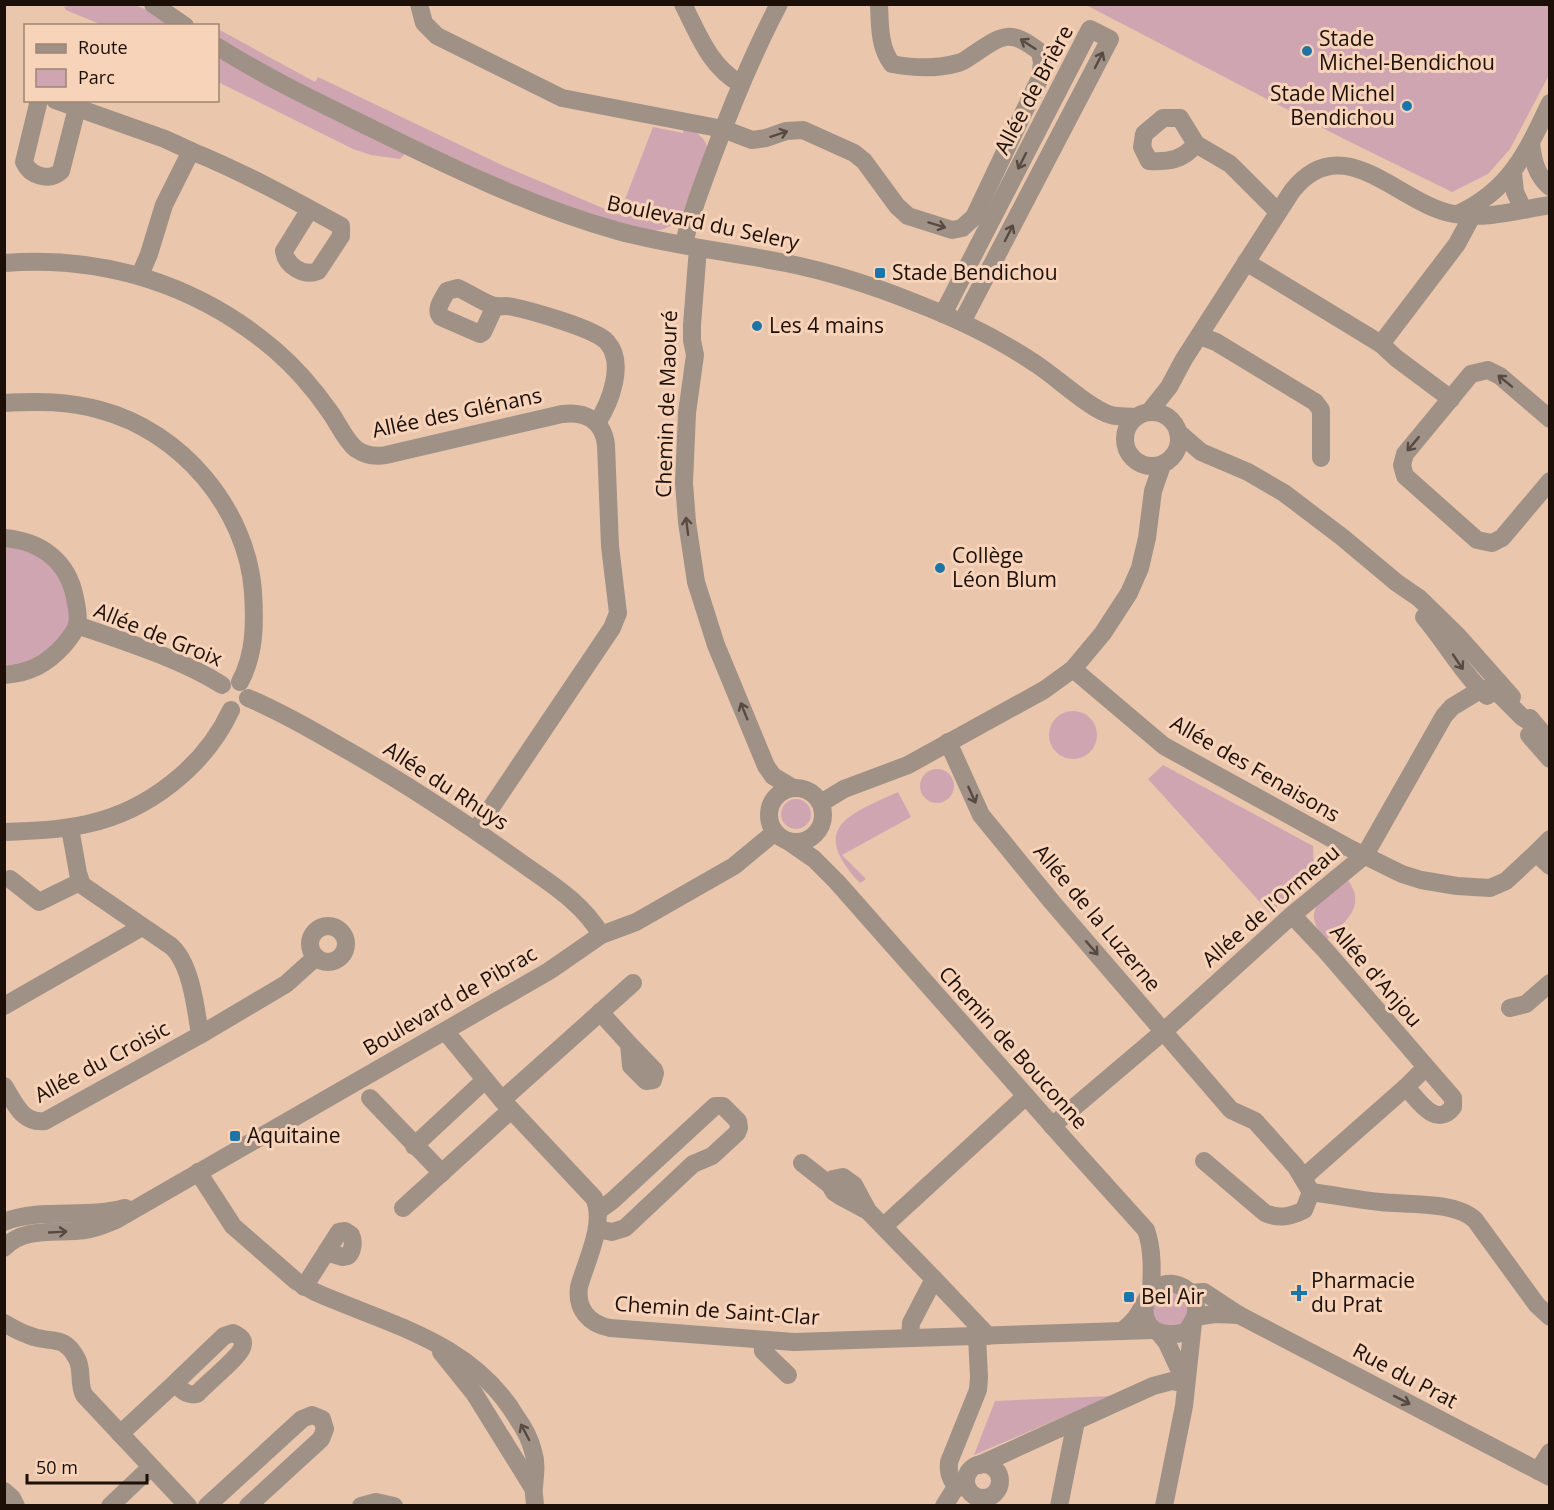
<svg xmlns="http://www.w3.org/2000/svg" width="1554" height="1510" viewBox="0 0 1554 1510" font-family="'Open Sans',sans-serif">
<rect width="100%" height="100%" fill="#eac6ad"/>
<!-- green -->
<g fill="#d0a5b2">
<path d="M 80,4 L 134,5 L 150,11 L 172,25 L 102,25 L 66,10 L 64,7 Z"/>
<path d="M 1086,5 L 1549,5 L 1549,75 L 1510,149 L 1488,174 L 1452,192 L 1342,138 Z"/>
<path d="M 218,29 L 315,82 L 318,77 L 506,167 L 619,215 L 653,127 L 683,133 L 684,127 C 693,130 705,136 707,147 C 708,155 685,211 679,218 C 674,224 667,229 659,230 C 636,232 603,218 580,210 C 522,191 468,165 413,139 C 348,109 284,77 223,41 L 218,38 Z"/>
<path d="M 218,56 L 406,153 L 400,159 L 371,155 L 353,149 L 218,82 Z"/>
<path d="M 4,543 L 44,556 L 67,584 L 72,622 L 43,658 L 5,669 Z"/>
<circle cx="1073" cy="735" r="24"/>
<path d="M 1163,765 L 1313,846 L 1314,872 L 1270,913 L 1148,779 Z"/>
<circle cx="937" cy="786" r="17"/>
<path d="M 898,792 L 911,817 L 842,855 L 866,879 L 860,883 C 809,828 847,815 898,792 Z"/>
<circle cx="796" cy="814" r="15"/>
<path d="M 1347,879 C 1368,906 1345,922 1326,940 C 1299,908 1323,900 1347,879 Z"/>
<path d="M 1176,1290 L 1189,1300 L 1185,1324 L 1162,1328 L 1152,1315 C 1155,1295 1156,1294 1176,1290 Z"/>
<path d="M 1112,1396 L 974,1455 L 995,1401 Z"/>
</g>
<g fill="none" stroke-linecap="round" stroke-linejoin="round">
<!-- minor -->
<g stroke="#a09186" stroke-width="18">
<path d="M 153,4 L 185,26"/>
<path d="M 419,4 L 424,23 L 437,36 L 562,98 L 723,129 L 752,140 L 766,138 L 786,131 L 803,130 L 854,153 L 864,161 L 897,206 L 908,216 L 952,230 L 962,228 L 974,217 L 1040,78 L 1042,63 L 1040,52 C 1011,29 1003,34 974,54 C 969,57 964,62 958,63 C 937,69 913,68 892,64 C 879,47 880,25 879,4"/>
<path d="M 683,4 C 698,34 710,67 741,84"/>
<path d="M 218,47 C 267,78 320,103 373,129 C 452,168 533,207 618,231 C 673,246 731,252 786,263 C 830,272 874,286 916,303 C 958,319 999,339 1036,364 C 1055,376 1091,410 1111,415 C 1118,417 1128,416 1136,417"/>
<path d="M 39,100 L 24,162 C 30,176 50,182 61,171 L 77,108"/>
<path d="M 55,100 L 165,139 L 191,151 L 164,205 L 149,254 L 140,275"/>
<path d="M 1531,143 C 1533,160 1536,175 1550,187"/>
<path d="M 1196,144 C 1183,160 1169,162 1149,161 L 1142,147 L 1144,134 L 1163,118 L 1180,118 L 1196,144 L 1230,164 L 1278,212"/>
<path d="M 191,151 C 243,172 292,199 341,226 L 341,236 L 318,271 C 304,277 286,266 284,251 L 310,209"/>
<path d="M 1513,173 L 1515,192 L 1523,209"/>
<path d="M 1458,214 C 1510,190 1527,152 1550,103"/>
<path d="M 684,244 C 690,215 701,189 711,161 C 731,107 752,55 779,4"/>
<path d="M 698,248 L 692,325 L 692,340 L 695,355 L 687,413 L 684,483 L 687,522 L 696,582 L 716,645 L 766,766 L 773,776 L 793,788"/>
<path d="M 1246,262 L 1381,344 L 1396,358 L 1451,399"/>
<path d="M 4,263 C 104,255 199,285 275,350 C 296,368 314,389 330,412 C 338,423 345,440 356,449 C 366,456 375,457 386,455 L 562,414 C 585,411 603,420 606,445 L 610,546 L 618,613 L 612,628 L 476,830"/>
<path d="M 495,306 L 483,332 L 480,334 L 441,317 C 434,309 443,299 447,291 L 458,288 C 468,292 485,304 495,306 C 501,307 507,305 513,307 C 532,311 596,329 607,342 C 626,363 610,403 597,423"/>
<path d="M 943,314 L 1090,29 L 1110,39 L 962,322"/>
<path d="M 1200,336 L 1216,342 L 1315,402 L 1321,410 L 1321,458"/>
<path d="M 1381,344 L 1457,244 L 1472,216"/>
<path d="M 4,403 C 38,401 68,401 100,410 C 181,431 247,509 253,592 C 255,623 255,654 240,682"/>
<circle cx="1152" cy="439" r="27"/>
<path d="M 1149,412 L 1169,387 L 1184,359 L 1292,191 C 1343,126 1398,204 1454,214 C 1485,220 1519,210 1550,205"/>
<path d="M 1550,419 L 1500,376 L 1488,370 L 1471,374 L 1405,454 L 1402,465 L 1405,476 L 1477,540 L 1492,543 L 1502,538 L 1550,481"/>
<path d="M 1178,432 L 1201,452 L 1248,472 L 1284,493 L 1342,537 L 1397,583 L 1419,598 L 1458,636 L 1512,697"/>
<path d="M 4,538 C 41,541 68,561 75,598 C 77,607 79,617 77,626 C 74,633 69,639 64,645 C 47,664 30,673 4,675"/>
<path d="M 1424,617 C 1446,643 1462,673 1487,696"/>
<path d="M 77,625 C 123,641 181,659 222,685"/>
<path d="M 1073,669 L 1164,746 L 1347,847 L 1402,874 L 1421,880 L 1457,886 L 1490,888 L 1506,881 L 1536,853 L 1550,866"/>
<path d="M 248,698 C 279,711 309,728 338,745 C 399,779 458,818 516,859 C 546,881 582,901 601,935"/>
<path d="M 1530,718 L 1550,742"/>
<path d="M 1529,735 L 1550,759"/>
<path d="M 948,742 L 981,815 L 1052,902 L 1231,1110 L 1255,1121 L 1296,1167 L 1311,1192 L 1304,1210 C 1290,1217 1279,1219 1265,1213 L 1204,1161"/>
<circle cx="796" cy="815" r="27"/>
<path d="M 821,803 L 844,789 L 908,765 L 1044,690 L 1073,669 L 1103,633 L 1129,593 L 1140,568 L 1147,538 L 1153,491 L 1162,465"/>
<path d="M 4,832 C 32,831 60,830 87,824 C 148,811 205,766 231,710"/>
<path d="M 788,841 L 814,859 L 837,882 L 1064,1139 L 1146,1230 C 1153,1249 1152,1272 1151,1292"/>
<path d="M 1536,853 L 1550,839"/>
<path d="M 10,879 L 39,902 L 80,882"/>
<path d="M 1292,915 L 1326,951 L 1453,1098 L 1453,1107 C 1436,1129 1418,1100 1406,1087 L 1425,1068"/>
<circle cx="328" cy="944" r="18"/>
<path d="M 4,1006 L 142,927"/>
<path d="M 1510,1008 L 1526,1004 L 1550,983"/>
<path d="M 600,1012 L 629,1044 L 631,1066 L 646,1081 L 653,1080 L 655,1073 L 654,1070 L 629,1044"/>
<path d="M 445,1031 L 502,1100 L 594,1198 C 606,1224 586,1261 579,1287 C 576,1309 589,1324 610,1328 L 794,1342 L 1153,1330"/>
<path d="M 200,1035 L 286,984 L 316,957"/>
<path d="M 4,1086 C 15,1103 22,1124 45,1121 L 200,1035 C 196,1009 191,963 171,946 L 82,885 L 78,873 L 70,828"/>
<path d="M 370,1098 L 442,1173"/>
<path d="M 502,1100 L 633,983"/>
<path d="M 1052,1126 L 1164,1031 L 1292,915 L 1365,855 L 1444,716 L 1452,707 L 1480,690 L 1486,689 L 1500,695 L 1522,717 L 1536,726"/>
<path d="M 414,1146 L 485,1080"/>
<path d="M 802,1163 L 830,1185"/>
<path d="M 198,1172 L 233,1226 L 296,1281 L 315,1292 C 390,1325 472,1342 517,1418 C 524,1428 530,1439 533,1451 C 537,1463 535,1475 534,1487 C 533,1493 535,1500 535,1506"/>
<path d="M 1304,1177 L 1406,1087"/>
<path d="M 1311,1192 C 1334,1195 1357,1200 1380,1202 C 1407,1205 1455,1201 1475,1220 L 1537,1305 L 1550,1317"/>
<path d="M 403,1208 L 511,1110"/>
<path d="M 868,1211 L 840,1196 L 834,1192 L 830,1185 L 833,1179 L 843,1177 L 854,1185 L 868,1211 L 934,1279"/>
<path d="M 4,1222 C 41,1207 87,1219 125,1208"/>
<path d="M 884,1226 L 1026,1096"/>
<path d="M 597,1229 L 612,1232 L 625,1228 L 693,1164 L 712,1156 L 737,1133 L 739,1128 L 738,1121 L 723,1106 L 715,1106 L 612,1201 L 598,1211"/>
<path d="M 4,1248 C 24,1226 58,1234 85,1230 C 96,1229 106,1224 116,1220 L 549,971 L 601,935 L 636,922 L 734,866 L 775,832"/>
<path d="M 304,1287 L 339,1232 L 345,1231 L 351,1235 C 354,1241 353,1251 348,1256 L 343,1257 L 326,1252"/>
<path d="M 1190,1293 L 1204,1292 L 1239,1315 L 1550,1477"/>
<path d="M 1195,1317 L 1215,1314 L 1239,1315"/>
<path d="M 4,1323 C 14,1329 23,1334 34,1337 C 53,1343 65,1335 77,1359 C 83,1370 78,1383 84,1395 L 188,1506"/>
<path d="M 1123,1330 C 1130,1325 1135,1320 1139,1313 C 1145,1304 1147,1293 1158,1287 C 1174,1277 1198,1291 1196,1311 C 1196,1319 1190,1326 1186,1332 C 1163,1338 1141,1332 1145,1304"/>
<path d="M 1160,1334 L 1167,1343 L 1185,1382"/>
<path d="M 910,1338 L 911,1323 L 934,1279 L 988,1336"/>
<path d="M 762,1340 L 763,1351 L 788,1375"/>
<path d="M 441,1352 L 474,1393 L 533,1488"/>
<path d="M 120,1434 L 175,1383 C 181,1390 187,1396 197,1394 C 205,1385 239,1357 242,1348 C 245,1340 240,1336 233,1333 L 224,1336 L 175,1383"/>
<circle cx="983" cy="1481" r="17"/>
<path d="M 979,1465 L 1153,1386 L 1172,1381 L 1186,1384"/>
<path d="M 1538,1471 L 1550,1452"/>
<path d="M 959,1487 C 950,1482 948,1471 949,1462 L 978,1390 L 979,1377 L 977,1336"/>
<path d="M 4,1491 L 12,1498 L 16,1506"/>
<path d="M 110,1506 L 151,1467"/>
<path d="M 207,1506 L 302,1419 L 312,1415 L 322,1419 L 325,1429 L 321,1439 L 248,1506"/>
<path d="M 361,1506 L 376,1502 L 394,1506"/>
<path d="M 944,1506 L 954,1490 L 966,1484"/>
<path d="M 1059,1506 L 1076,1421"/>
<path d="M 1164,1506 L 1184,1406 L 1193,1323"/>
</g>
</g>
<!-- one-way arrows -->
<defs><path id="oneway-shaft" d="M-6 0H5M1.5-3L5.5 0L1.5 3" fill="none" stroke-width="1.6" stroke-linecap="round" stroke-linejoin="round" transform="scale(1.5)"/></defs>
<g stroke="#574a40">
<use href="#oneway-shaft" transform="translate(1028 44) rotate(-147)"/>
<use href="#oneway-shaft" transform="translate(1099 60) rotate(-63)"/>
<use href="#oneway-shaft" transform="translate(779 134) rotate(-18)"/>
<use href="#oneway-shaft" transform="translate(1022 161) rotate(117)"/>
<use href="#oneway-shaft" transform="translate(937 225) rotate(17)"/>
<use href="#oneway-shaft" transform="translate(1009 233) rotate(-63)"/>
<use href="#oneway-shaft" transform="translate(1505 381) rotate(-141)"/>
<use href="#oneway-shaft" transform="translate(1413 444) rotate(130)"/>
<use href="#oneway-shaft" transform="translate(687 526) rotate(-97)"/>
<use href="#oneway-shaft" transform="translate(1458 662) rotate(56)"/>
<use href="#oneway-shaft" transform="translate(744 711) rotate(-112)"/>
<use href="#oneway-shaft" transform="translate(972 795) rotate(66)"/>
<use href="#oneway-shaft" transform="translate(1092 948) rotate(49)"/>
<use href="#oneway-shaft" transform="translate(58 1232) rotate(-3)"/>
<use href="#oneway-shaft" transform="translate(1402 1400) rotate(27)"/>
<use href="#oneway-shaft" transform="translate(525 1432) rotate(-118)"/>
</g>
<!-- markers -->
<g fill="#1c75a4" stroke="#f7d3b9" stroke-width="2">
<circle cx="1307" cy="51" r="6"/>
<circle cx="1407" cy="106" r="6"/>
<rect x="874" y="267" width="12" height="12" rx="3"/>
<circle cx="757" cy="326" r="6"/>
<circle cx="940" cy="568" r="6"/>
<rect x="229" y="1130" width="12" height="12" rx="3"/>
<path d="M1296 1284h6v6h6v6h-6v6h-6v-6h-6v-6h6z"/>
<rect x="1123" y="1291" width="12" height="12" rx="3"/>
</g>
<g text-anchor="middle" stroke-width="6" stroke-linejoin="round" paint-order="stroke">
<!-- poi labels -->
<g font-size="21" fill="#1b0f07" stroke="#f7d3b9" text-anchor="start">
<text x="1319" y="46">Stade<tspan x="1319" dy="24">Michel-Bendichou</tspan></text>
<text x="1395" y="101" text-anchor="end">Stade Michel<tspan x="1395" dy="24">Bendichou</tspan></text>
<text x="892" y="280">Stade Bendichou</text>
<text x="769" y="333">Les 4 mains</text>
<text x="952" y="563">Collège<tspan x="952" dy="24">Léon Blum</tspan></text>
<text x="247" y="1143">Aquitaine</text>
<text x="1311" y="1288">Pharmacie<tspan x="1311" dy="24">du Prat</tspan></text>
<text x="1141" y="1304">Bel Air</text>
</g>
<!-- street labels -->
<g font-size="21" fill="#1b0f07" stroke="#f7d3b9">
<text transform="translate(1034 90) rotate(-62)" y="7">Allée de Brière</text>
<text transform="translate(703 223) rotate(12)" y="7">Boulevard du Selery</text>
<text transform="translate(667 404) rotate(-88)" y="7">Chemin de Maouré</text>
<text transform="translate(457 413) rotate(-12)" y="7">Allée des Glénans</text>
<text transform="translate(158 635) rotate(22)" y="7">Allée de Groix</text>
<text transform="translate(1255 769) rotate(30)" y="7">Allée des Fenaisons</text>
<text transform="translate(446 786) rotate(33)" y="7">Allée du Rhuys</text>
<text transform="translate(1271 906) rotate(-41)" y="7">Allée de l'Ormeau</text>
<text transform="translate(1097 918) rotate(50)" y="7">Allée de la Luzerne</text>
<text transform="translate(1376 976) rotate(49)" y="7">Allée d'Anjou</text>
<text transform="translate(450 1001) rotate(-30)" y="7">Boulevard de Pibrac</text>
<text transform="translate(1013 1048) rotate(48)" y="7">Chemin de Bouconne</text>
<text transform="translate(102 1062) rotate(-28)" y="7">Allée du Croisic</text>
<text transform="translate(717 1311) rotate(4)" y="7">Chemin de Saint-Clar</text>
<text transform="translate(1405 1376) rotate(28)" y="7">Rue du Prat</text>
</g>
</g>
<!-- border -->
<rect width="1554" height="1510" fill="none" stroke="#1b0f07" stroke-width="12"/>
<!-- legend -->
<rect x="24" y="24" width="195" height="78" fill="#f7d3b9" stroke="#9f8572" stroke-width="1.5"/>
<rect x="36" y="44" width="30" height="9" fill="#a09186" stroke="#9f8572" stroke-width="1.5"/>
<text x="78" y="54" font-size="18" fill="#1b0f07">Route</text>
<rect x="36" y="69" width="30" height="18" fill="#d0a5b2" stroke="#9f8572" stroke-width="1.5"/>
<text x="78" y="84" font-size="18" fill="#1b0f07">Parc</text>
<!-- scale -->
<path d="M27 1474v9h120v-9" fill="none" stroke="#1b0f07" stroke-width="3"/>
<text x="36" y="1474" font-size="18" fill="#1b0f07" stroke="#f7d3b9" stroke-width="4.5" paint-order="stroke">50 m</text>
</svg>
